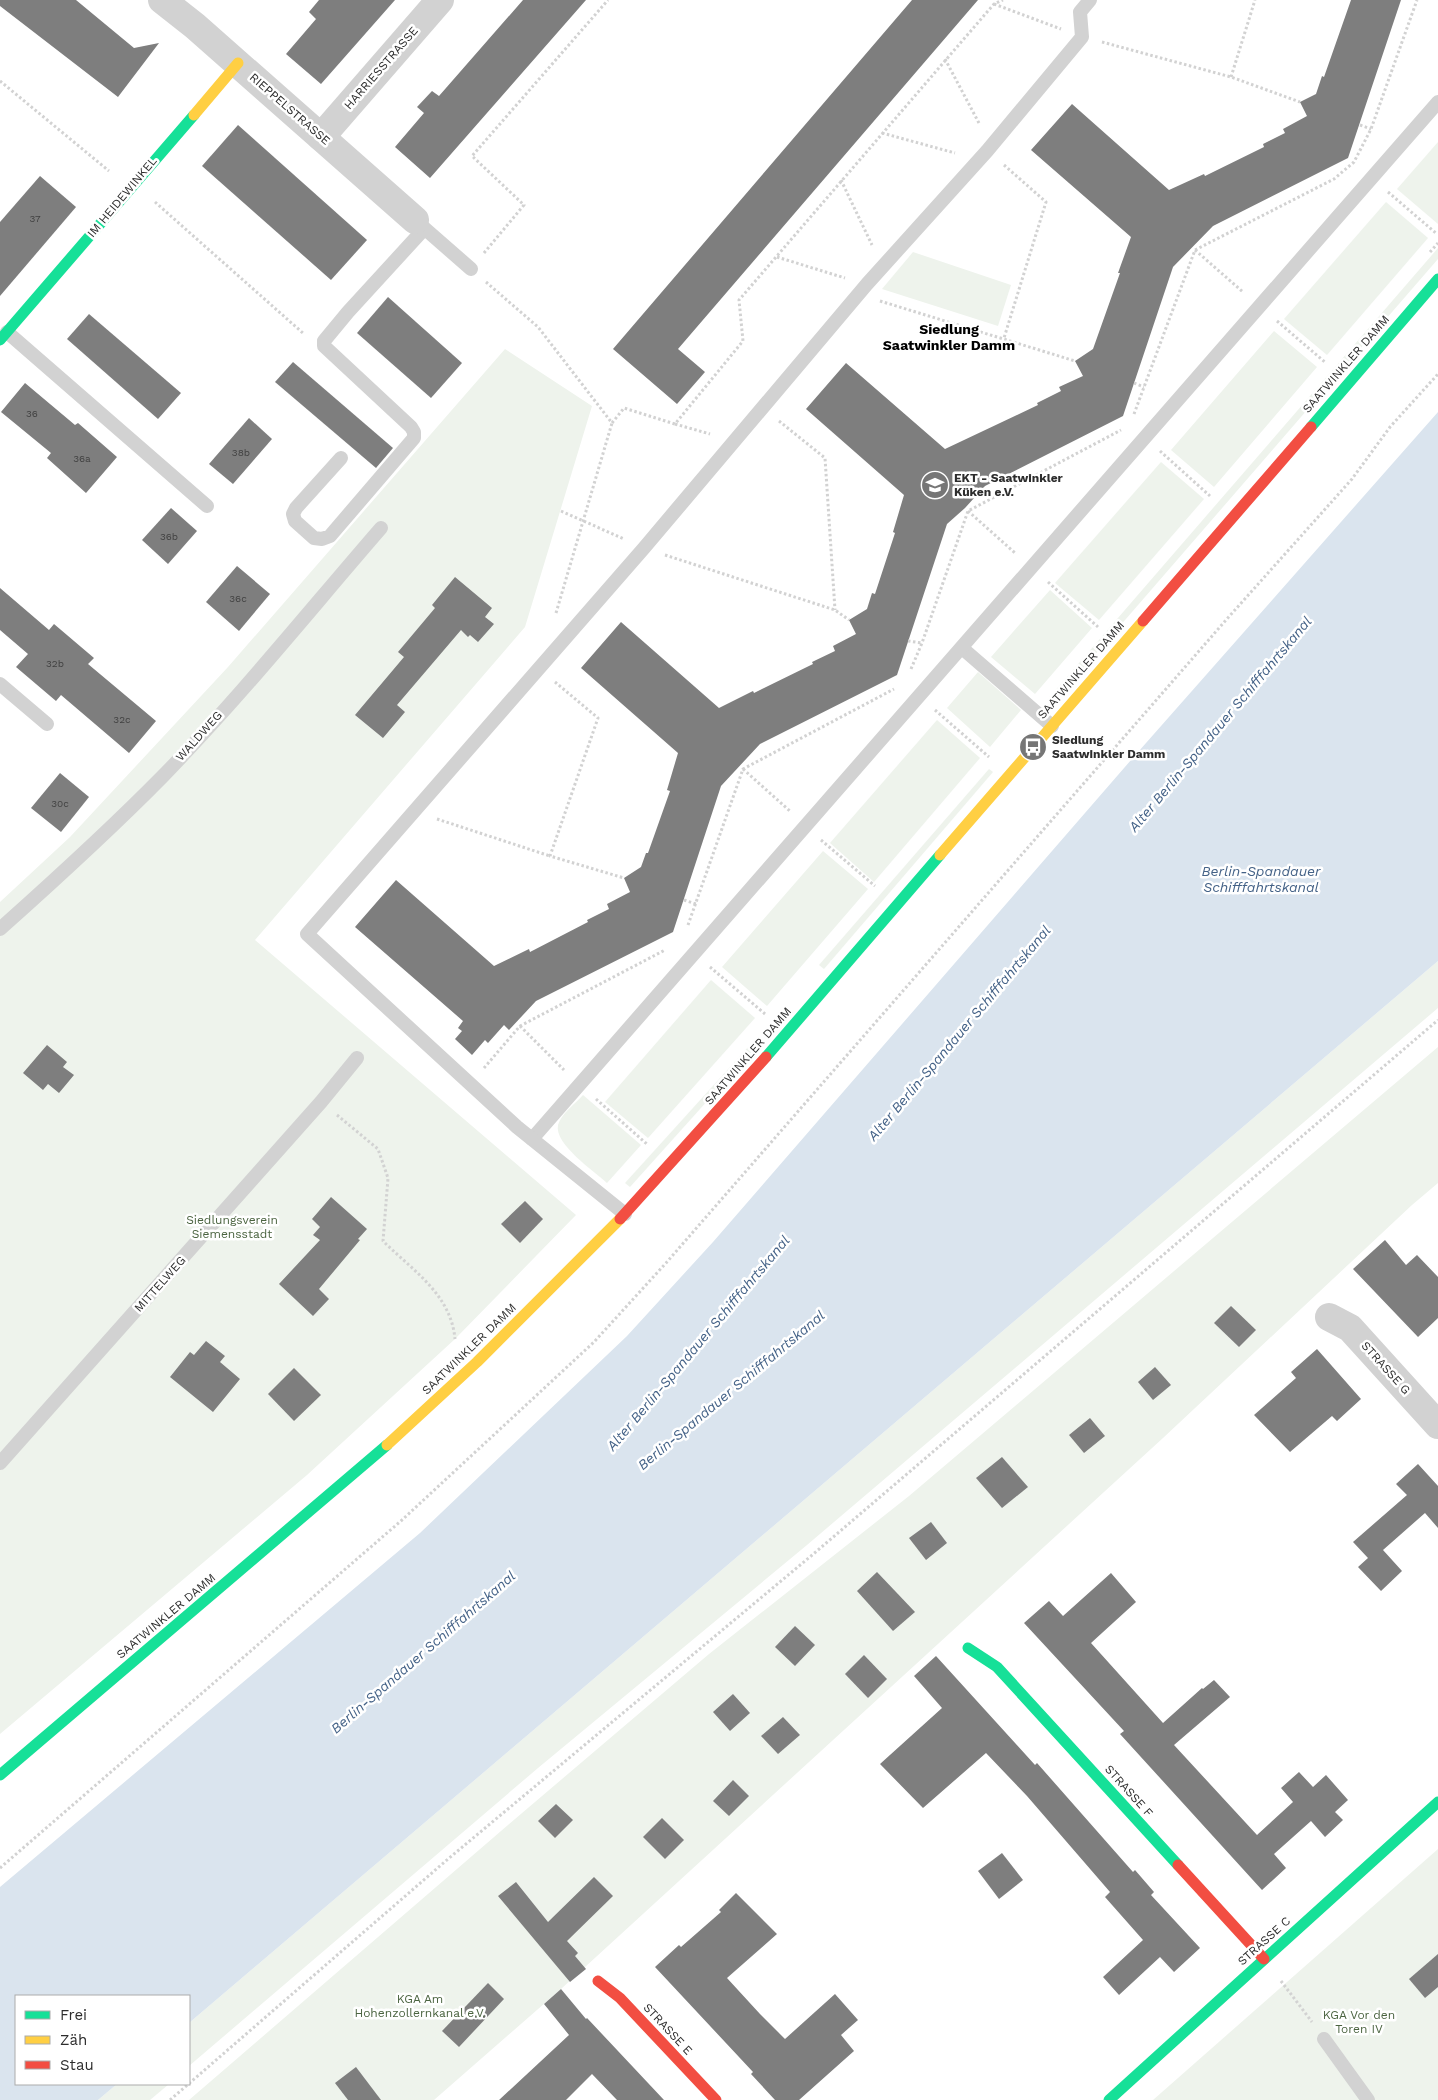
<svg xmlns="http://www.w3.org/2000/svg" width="1438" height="2100" viewBox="0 0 1438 2100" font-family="'Work Sans',sans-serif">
<rect width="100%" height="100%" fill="#fff"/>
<!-- green -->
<g fill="#eef3ec">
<path d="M 1438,142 L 1438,224 L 1397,189 Z"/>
<path d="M 1386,202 L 1428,238 L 1327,355 L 1284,319 Z"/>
<path d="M 1438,248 L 1438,259 L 1054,702 L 1047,700 Z"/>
<path d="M 913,252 L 1011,285 L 998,326 L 882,289 Z"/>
<path d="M 1274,331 L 1317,367 L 1214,487 L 1171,450 Z"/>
<path d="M 505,349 L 592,406 L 525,627 L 255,940 L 576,1215 L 455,1339 L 307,1475 L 0,1734 L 0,902 L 70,837 L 228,667 Z"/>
<path d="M 1161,462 L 1204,499 L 1099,620 L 1055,583 Z"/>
<path d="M 1050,590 L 1092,628 L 1035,694 L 991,657 Z"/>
<path d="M 978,672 L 1021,710 L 990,747 L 947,708 Z"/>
<path d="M 937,720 L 980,758 L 874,882 L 830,843 Z"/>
<path d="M 989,769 L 993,772 L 824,969 L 819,965 Z"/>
<path d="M 823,851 L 868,889 L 767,1006 L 722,967 Z"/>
<path d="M 1438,961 L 1438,1008 L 807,1545 L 538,1768 L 189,2066 L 189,2023 Z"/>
<path d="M 711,980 L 755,1018 L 648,1138 L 605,1102 Z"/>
<path d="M 750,1045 L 753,1050 L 630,1187 L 625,1183 Z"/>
<path d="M 1438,1047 L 1438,1183 L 1412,1205 L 1163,1438 L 561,1989 L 434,2100 L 189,2100 L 515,1819 L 709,1654 L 909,1496 Z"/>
<path d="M 583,1095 L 641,1145 L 607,1183 C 594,1171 554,1144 558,1125 C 561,1114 575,1104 583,1095 Z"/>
<path d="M 1438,1849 L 1438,2100 L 1153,2100 Z"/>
<path d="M 117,2084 L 169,2084 L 150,2100 L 98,2100 Z"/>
</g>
<!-- water -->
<path fill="#dae4ee" d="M 1438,412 L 1438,961 L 189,2023 L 189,1996 L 16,1996 L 16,2084 L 117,2084 L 98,2100 L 0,2100 L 0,1887 L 420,1533 L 627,1336 L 713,1242 L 1131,760 Z"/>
<!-- building -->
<g fill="#7e7e7e">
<path d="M 0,0 L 76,0 L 134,48 L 159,43 L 118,97 L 0,6 Z"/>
<path d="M 319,0 L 395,0 L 321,84 L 286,54 L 316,19 L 309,12 Z"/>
<path d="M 523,0 L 586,0 L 430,178 L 395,147 L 424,113 L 417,107 L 432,91 L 439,96 Z"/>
<path d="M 912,0 L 978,0 L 678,349 L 705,372 L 677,404 L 613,349 Z"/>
<path d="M 1351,0 L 1401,0 L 1348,158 L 1213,226 L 1173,267 L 1123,416 L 985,486 L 965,508 L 947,524 L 897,675 L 760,744 L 721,786 L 673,932 L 536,1001 L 509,1030 L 504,1025 L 488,1043 L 485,1040 L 472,1055 L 455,1039 L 462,1031 L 458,1028 L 463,1021 L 355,927 L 396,880 L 494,966 L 529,949 L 530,952 L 588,922 L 587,920 L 609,909 L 607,904 L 630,892 L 624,878 L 641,867 L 646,853 L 648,853 L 670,791 L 667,790 L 678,753 L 581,668 L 621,622 L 719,708 L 753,691 L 754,693 L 813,664 L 812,662 L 835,651 L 833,646 L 856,634 L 849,620 L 867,609 L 872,593 L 875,594 L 895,533 L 893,532 L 904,495 L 806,409 L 846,363 L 945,449 L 1038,405 L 1037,403 L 1061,391 L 1059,387 L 1083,376 L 1075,361 L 1093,349 L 1120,273 L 1118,273 L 1131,237 L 1031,150 L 1072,104 L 1169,190 L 1204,174 L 1205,176 L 1264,147 L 1263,144 L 1285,133 L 1283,129 L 1307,116 L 1300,102 L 1316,94 L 1322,76 L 1324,77 Z"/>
<path d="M 238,125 L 367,240 L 331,280 L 202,166 Z"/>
<path d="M 40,176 L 76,207 L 0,296 L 0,222 Z"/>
<path d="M 388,297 L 462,363 L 431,398 L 357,333 Z"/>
<path d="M 89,314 L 181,393 L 158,419 L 67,339 Z"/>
<path d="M 293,362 L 393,448 L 376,468 L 275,382 Z"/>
<path d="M 25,383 L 75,425 L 78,423 L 117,457 L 86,493 L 47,458 L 51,453 L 1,412 Z"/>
<path d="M 249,418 L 272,439 L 233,484 L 209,464 Z"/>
<path d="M 171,508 L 197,531 L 168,564 L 142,540 Z"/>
<path d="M 237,566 L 270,594 L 239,631 L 206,602 Z"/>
<path d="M 455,577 L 492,608 L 485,617 L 494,624 L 478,642 L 470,635 L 468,637 L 461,630 L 397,705 L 405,712 L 383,738 L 355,715 L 404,657 L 398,652 L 435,608 L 432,605 Z"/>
<path d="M 0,588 L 49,630 L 54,624 L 94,658 L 88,664 L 156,721 L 129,753 L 61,695 L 56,701 L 16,667 L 28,654 L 0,630 Z"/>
<path d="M 60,773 L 89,797 L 61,832 L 31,808 Z"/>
<path d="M 47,1045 L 67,1062 L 63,1067 L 74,1075 L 59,1093 L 48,1084 L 43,1090 L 23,1073 Z"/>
<path d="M 331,1197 L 367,1229 L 358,1239 L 360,1240 L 319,1289 L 329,1299 L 313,1316 L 279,1284 L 320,1240 L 313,1235 L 320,1227 L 312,1219 Z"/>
<path d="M 525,1201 L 543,1219 L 520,1243 L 501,1224 Z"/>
<path d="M 1385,1240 L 1406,1265 L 1417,1255 L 1438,1277 L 1438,1318 L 1418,1337 L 1353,1269 Z"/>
<path d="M 1231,1306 L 1256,1330 L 1239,1347 L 1214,1323 Z"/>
<path d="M 206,1341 L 225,1356 L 220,1362 L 240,1379 L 213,1412 L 170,1377 L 190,1352 L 194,1355 Z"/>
<path d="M 1317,1349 L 1361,1399 L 1337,1421 L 1332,1416 L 1290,1452 L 1254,1415 L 1296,1378 L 1291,1372 Z"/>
<path d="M 1155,1367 L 1171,1385 L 1153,1400 L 1138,1382 Z"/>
<path d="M 294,1368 L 321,1395 L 294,1421 L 268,1394 Z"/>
<path d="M 1090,1418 L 1105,1436 L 1084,1453 L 1069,1435 Z"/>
<path d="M 1002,1457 L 1028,1487 L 1002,1508 L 976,1478 Z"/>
<path d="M 1418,1464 L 1438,1486 L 1438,1528 L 1425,1513 L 1383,1550 L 1402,1571 L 1381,1591 L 1358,1567 L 1368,1558 L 1353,1542 L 1407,1495 L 1396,1484 Z"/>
<path d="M 931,1522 L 947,1543 L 926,1560 L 909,1538 Z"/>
<path d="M 877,1572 L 915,1612 L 893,1631 L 857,1591 Z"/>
<path d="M 1111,1573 L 1136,1602 L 1091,1643 L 1163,1723 L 1202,1688 L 1203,1689 L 1214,1680 L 1230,1697 L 1174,1745 L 1257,1835 L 1293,1802 L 1281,1788 L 1299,1772 L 1313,1787 L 1326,1775 L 1348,1800 L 1335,1812 L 1343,1820 L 1325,1837 L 1311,1821 L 1274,1854 L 1286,1868 L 1262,1890 L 1120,1734 L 1124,1731 L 1024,1623 L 1049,1601 L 1063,1616 Z"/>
<path d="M 795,1626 L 815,1645 L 795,1666 L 775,1647 Z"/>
<path d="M 864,1655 L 887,1679 L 868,1698 L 845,1674 Z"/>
<path d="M 936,1656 L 1035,1765 L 1037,1763 L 1133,1872 L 1135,1870 L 1154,1892 L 1151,1895 L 1200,1948 L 1174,1972 L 1160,1957 L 1119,1995 L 1103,1977 L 1143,1940 L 1105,1897 L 1110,1892 L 1027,1796 L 986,1753 L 923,1808 L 880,1764 L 942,1708 L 914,1676 Z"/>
<path d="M 733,1694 L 750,1713 L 730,1731 L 713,1712 Z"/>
<path d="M 783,1717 L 800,1735 L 778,1754 L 761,1736 Z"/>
<path d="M 733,1780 L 749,1796 L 729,1816 L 713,1801 Z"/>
<path d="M 556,1804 L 573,1820 L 555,1838 L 538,1821 Z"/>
<path d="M 662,1818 L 684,1840 L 665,1859 L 643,1837 Z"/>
<path d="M 1002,1853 L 1023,1880 L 999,1899 L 978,1871 Z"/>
<path d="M 594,1877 L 613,1896 L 567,1941 L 578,1953 L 575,1956 L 586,1969 L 570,1982 L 498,1896 L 516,1882 L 548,1922 Z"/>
<path d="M 736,1893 L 777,1934 L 727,1978 L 760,2014 L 785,2039 L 835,1994 L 858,2020 L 841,2035 L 854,2051 L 799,2100 L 775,2100 L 751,2074 L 753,2072 L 655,1967 L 679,1945 L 681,1947 L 721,1912 L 719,1910 Z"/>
<path d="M 1438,1954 L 1438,1987 L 1425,1998 L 1409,1979 Z"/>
<path d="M 488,1983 L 504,1999 L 459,2047 L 442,2031 Z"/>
<path d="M 561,1989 L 586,2019 L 587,2018 L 664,2100 L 617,2100 L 592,2074 L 566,2100 L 499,2100 L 569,2035 L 544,2004 Z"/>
<path d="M 356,2067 L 381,2100 L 348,2100 L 335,2083 Z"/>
</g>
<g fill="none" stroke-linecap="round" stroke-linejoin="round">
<!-- path -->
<g stroke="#d2d2d2" stroke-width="3" stroke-dasharray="2.5 2.5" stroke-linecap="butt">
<path d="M 994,4 L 1061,29"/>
<path d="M 1102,42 L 1231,77 L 1300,102"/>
<path d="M 945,59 L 980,125"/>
<path d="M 1231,77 L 1255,0"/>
<path d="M 0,81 L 109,171"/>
<path d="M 1360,125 L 1371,129"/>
<path d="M 882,133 L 955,153"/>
<path d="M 1004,165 L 1046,202 L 1004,338"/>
<path d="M 841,180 L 872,245"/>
<path d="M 1388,192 L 1437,234"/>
<path d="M 155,202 L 304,334"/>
<path d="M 1195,250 L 1243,292"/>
<path d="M 1430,252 L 1438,243"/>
<path d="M 484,253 L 524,205 L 472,156 L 608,0"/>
<path d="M 777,257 L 845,278"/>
<path d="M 486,282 L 538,327 L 612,423 L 624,408 L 675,424 L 743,341 L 739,300 L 994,4 L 1003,0"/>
<path d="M 880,301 L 1075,361"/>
<path d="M 1277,321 L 1326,363"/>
<path d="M 1134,383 L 1144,387"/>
<path d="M 1134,414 L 1195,250 L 1334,179 L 1354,162 L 1371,129 L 1417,0"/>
<path d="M 779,421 L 825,458 L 835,610"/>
<path d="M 675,424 L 710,434"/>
<path d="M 1160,451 L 1210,496"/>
<path d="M 561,511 L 624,539"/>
<path d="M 968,511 L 1015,553"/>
<path d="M 665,555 L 835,610 L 849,620"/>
<path d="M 1048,582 L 1098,627"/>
<path d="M 556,613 L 612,423"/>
<path d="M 908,641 L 922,643"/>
<path d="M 911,669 L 922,643 L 968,511 L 1121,430"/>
<path d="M 555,682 L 598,718 L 550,856 L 624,878"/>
<path d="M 935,710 L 989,757"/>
<path d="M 743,769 L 791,812"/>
<path d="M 437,819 L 550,856"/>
<path d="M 821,840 L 875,886"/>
<path d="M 684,900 L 696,904"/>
<path d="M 688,925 L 743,769 L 894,689"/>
<path d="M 710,967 L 765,1014"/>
<path d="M 520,1026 L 564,1070"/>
<path d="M 484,1068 L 520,1026 L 665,950"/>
<path d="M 596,1099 L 648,1145"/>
<path d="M 337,1115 L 378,1149 L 388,1178 L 383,1241 C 412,1270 451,1294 455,1339"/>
<path d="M 0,1868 L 402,1520 L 594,1342 L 666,1263 L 1226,620 L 1352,479 L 1390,427 L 1438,374"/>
<path d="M 1281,1981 L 1312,2022"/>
<path d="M 170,2100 L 448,1859 L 811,1556 L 1438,1020"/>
</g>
<!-- lane -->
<g stroke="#d2d2d2" stroke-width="14">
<path d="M 423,227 L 471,269"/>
<path d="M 7,332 L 207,506"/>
<path d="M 341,458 L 296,508 L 293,514 L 295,521 L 314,538 L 322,539 L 330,536 L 414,438 L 414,432 L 411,427 L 324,346 L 324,341 L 348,312 L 424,229"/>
<path d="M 962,648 L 1052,726"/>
<path d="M 0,684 L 47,724"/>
<path d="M 0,929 C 56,879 111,829 163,776 C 240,697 309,611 381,528"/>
<path d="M 532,1139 L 1438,102"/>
<path d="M 625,1214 L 517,1127 L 307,934 L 644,548 L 867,284 L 987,151 L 1082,37 L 1080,12 L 1090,0"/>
<path d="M 0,1463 L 321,1102 L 357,1058"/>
<path d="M 1324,2039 L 1368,2100"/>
</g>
<!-- street -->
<g stroke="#d2d2d2" stroke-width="28">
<path d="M 162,0 L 195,26 L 415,220"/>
<path d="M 321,137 L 440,0"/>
<path d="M 1329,1317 L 1350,1328 L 1438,1425"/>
</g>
<!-- fast -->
<g stroke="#16e098" stroke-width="11">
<path d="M 0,340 L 194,115"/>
<path d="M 1311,427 L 1438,279"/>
<path d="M 766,1057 L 940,855"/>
<path d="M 968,1648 L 997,1667 L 1178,1865"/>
<path d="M 0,1775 L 387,1445"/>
<path d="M 1109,2100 L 1438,1802"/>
</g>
<!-- slow -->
<g stroke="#ffcf43" stroke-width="11">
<path d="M 194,115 L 238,63"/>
<path d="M 940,855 L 1143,621"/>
<path d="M 387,1445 L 477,1362 L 620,1219"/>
</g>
<!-- jam -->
<g stroke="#f24e42" stroke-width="11">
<path d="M 1143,621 L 1311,427"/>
<path d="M 620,1219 L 766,1057"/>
<path d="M 1178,1865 L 1264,1959"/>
<path d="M 598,1981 L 620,1998 L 716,2100"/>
</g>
</g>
<!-- icons -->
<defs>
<g id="school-disc" transform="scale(1.4375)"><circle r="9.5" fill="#767676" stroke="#fff"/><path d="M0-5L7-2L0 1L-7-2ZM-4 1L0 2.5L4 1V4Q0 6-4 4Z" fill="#fff"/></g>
<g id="bus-disc" transform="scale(1.4375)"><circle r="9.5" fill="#767676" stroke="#fff"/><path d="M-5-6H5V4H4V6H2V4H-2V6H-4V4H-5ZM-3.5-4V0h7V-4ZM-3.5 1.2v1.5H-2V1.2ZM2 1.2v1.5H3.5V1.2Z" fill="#fff"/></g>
</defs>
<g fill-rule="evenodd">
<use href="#school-disc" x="935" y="485"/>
<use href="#bus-disc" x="1033" y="747"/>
</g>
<g text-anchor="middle" stroke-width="5" stroke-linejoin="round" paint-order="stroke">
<!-- number labels -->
<g font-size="10" fill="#414141">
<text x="35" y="222">37</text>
<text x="32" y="417">36</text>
<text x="241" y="456">38b</text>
<text x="82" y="462">36a</text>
<text x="169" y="540">36b</text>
<text x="238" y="602">36c</text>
<text x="55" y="667">32b</text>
<text x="122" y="723">32c</text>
<text x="60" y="807">30c</text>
</g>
<!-- street labels -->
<g font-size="12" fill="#2d2d2d" stroke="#fff">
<text transform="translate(381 68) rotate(-49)" y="4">HARRIESSTRASSE</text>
<text transform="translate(290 109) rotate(41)" y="4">RIEPPELSTRASSE</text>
<text transform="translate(122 197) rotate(-50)" y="4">IM HEIDEWINKEL</text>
<text transform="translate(1346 364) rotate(-49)" y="4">SAATWINKLER DAMM</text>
<text transform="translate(1081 670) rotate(-49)" y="4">SAATWINKLER DAMM</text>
<text transform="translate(199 736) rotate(-48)" y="4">WALDWEG</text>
<text transform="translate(748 1056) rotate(-49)" y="4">SAATWINKLER DAMM</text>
<text transform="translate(160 1284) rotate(-48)" y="4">MITTELWEG</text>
<text transform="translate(469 1349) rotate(-44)" y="4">SAATWINKLER DAMM</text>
<text transform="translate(1386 1368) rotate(48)" y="4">STRASSE G</text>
<text transform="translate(166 1616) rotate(-40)" y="4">SAATWINKLER DAMM</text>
<text transform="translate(1129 1791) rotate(48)" y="4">STRASSE F</text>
<text transform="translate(1264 1941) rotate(-42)" y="4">STRASSE C</text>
<text transform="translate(668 2029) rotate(47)" y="4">STRASSE E</text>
</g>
<!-- poi labels -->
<g font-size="12" font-weight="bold" fill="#2d2d2d" stroke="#fff" text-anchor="start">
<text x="954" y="482">EKT - Saatwinkler<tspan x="954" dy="14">Küken e.V.</tspan></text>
<text x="1052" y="744">Siedlung<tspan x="1052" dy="14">Saatwinkler Damm</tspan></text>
</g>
<!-- park labels -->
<g font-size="12" fill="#4b6440" stroke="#fff">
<text x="232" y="1224">Siedlungsverein<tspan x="232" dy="14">Siemensstadt</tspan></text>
<text x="420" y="2003">KGA Am<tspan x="420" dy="14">Hohenzollernkanal e.V.</tspan></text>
<text x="1359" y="2019">KGA Vor den<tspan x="1359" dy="14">Toren IV</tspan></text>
</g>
<!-- neighbourhood labels -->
<g font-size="14" font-weight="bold" fill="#000" stroke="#fff">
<text x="949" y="334">Siedlung<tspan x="949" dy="16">Saatwinkler Damm</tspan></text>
</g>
<!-- water labels -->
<g font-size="14" font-style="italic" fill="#446287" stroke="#fff">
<text transform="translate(1220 724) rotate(-50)" y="5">Alter Berlin-Spandauer Schifffahrtskanal</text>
<text x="1261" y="876">Berlin-Spandauer<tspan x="1261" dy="16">Schifffahrtskanal</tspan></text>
<text transform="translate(959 1033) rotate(-50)" y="5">Alter Berlin-Spandauer Schifffahrtskanal</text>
<text transform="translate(698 1343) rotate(-50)" y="5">Alter Berlin-Spandauer Schifffahrtskanal</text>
<text transform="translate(731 1390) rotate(-40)" y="5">Berlin-Spandauer Schifffahrtskanal</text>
<text transform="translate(423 1652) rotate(-41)" y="5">Berlin-Spandauer Schifffahrtskanal</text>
</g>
</g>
<!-- legend -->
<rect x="15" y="1995" width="175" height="90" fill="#ffffff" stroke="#ababab"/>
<rect x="25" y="2011" width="25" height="8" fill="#16e098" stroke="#ababab"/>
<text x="60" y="2020" font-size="15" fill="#2d2d2d">Frei</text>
<rect x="25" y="2036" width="25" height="8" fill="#ffcf43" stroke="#ababab"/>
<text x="60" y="2045" font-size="15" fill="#2d2d2d">Zäh</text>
<rect x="25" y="2061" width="25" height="8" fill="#f24e42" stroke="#ababab"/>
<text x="60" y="2070" font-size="15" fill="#2d2d2d">Stau</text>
</svg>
